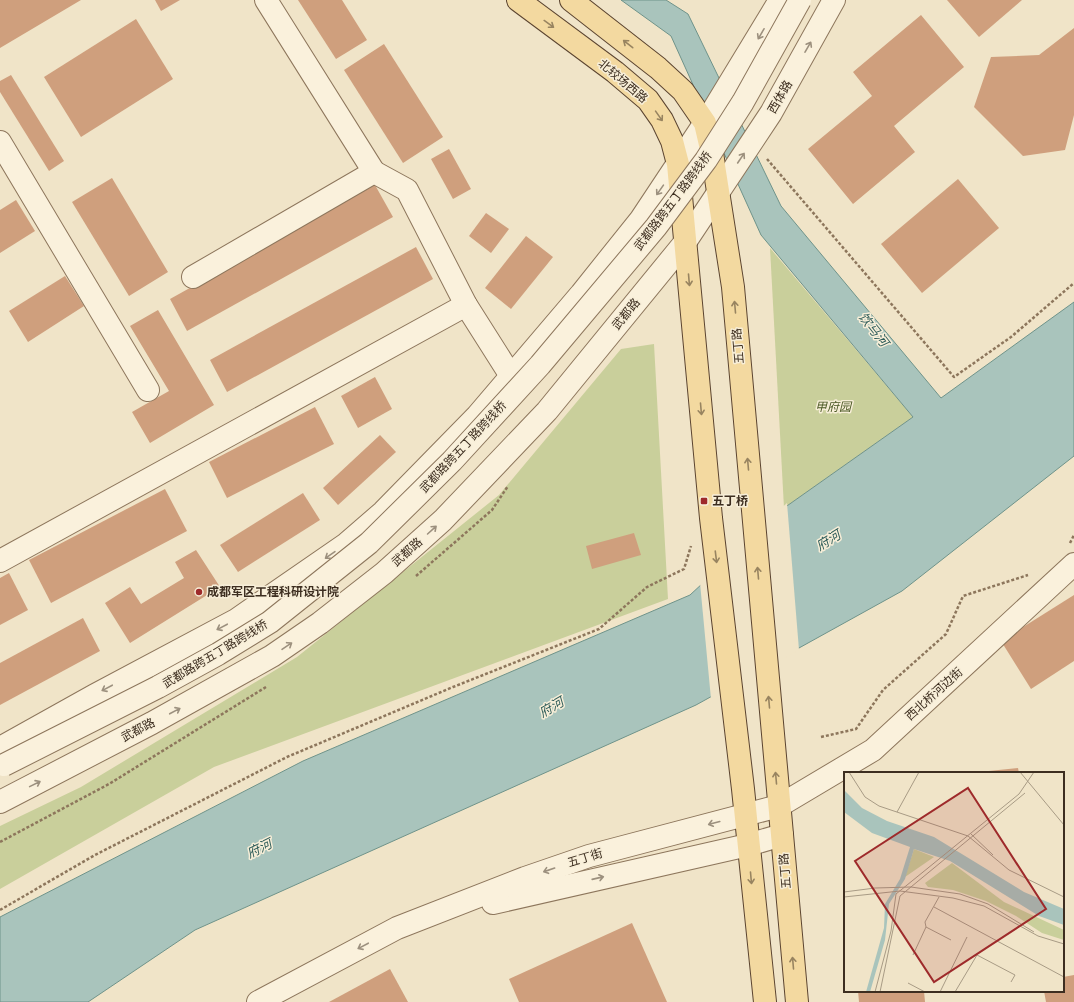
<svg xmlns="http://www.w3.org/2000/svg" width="1074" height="1002" viewBox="0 0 1074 1002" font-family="'Crimson Pro','Noto Sans SC',serif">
<rect width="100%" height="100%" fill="#f0e4c8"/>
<!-- green -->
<g fill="#c9cf9b">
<path d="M 770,248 L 913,417 L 784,508 Z"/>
<path d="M 654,344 L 668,599 L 214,767 L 0,889 L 0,826 L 81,787 L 297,657 L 499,495 L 621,349 Z"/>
</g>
<!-- water -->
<path fill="#a9c4bc" stroke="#6f938a" d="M 621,0 L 666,0 L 688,14 L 781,206 L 941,398 L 1074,302 L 1074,456 L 902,591 L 696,705 L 195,930 L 88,1002 L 0,1002 L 0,917 L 303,761 L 690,595 L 784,508 L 913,417 L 761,235 L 671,36 Z"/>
<!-- pier -->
<path fill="#f0e4c8" d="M 787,503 L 799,650 L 711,699 L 700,583 Z"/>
<!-- building -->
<g fill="#cf9f7d">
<path d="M 0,0 L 81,0 L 0,48 Z"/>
<path d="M 155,0 L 180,0 L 161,11 Z"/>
<path d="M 298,0 L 342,0 L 367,40 L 336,59 Z"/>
<path d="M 947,0 L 1022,0 L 979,37 Z"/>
<path d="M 921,15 L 964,67 L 894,126 L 915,152 L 853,204 L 808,149 L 872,96 L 853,72 Z"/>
<path d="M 136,19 L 173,79 L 81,137 L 44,77 Z"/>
<path d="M 1074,28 L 1074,115 L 1065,150 L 1023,156 L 974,107 L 991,57 L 1039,55 Z"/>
<path d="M 384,44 L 443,137 L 403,163 L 344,70 Z"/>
<path d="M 11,75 L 64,161 L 49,171 L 0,92 L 0,81 Z"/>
<path d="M 449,149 L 471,189 L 453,199 L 431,159 Z"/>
<path d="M 112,178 L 168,272 L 129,296 L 72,202 Z"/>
<path d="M 958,179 L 999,228 L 922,293 L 881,244 Z"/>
<path d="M 375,185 L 393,217 L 187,331 L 170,299 Z"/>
<path d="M 16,200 L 35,231 L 0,253 L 0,210 Z"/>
<path d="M 486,213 L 509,229 L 491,253 L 469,236 Z"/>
<path d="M 526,236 L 553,257 L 511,309 L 485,288 Z"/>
<path d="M 416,247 L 433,279 L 227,392 L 210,360 Z"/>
<path d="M 65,276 L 84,306 L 28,342 L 9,311 Z"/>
<path d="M 158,310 L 214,405 L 150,443 L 132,412 L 169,391 L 130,326 Z"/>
<path d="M 375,377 L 392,409 L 358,428 L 341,396 Z"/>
<path d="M 315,407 L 334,444 L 227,498 L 209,462 Z"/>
<path d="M 380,435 L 396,452 L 338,505 L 323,488 Z"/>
<path d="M 165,489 L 187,531 L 51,603 L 29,560 Z"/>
<path d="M 303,493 L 320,520 L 238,572 L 220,545 Z"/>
<path d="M 634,533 L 641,555 L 592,569 L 586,546 Z"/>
<path d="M 196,550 L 220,587 L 130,643 L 105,603 L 130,587 L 141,604 L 184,578 L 175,562 Z"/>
<path d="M 9,573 L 28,610 L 0,625 L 0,578 Z"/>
<path d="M 1074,595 L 1074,661 L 1031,689 L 1001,641 Z"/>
<path d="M 83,618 L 100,651 L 0,705 L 0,663 Z"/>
<path d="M 1018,768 L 1019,773 L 979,773 L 979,772 Z"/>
<path d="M 632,923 L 667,1002 L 519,1002 L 509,979 Z"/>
<path d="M 390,969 L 408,1002 L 329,1002 Z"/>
<path d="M 1074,975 L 1074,1002 L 1046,1002 L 1044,991 L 1063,991 L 1063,977 Z"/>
<path d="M 858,991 L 924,991 L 925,1002 L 859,1002 Z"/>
</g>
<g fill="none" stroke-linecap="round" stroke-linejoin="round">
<!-- minor casing -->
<g stroke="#8d765c" stroke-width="24">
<g id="minor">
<path d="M 266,0 L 374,172"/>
<path d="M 0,142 L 148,390"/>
<path d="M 193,277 L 374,172 L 407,190 L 466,305 L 511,376"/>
<path d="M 0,561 L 466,305"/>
<path d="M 0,748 L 95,695 L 236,620 L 346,544 L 383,512 L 477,416 L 581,294 L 641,219 L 712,112 L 780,0"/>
<path d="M 0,802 L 152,723 L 272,656 L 320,623 L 384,573 L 443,520 L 547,411 L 686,241 L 771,113 L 834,0"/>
<path d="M 493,903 L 748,845 L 782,835"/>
<path d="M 258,1002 L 397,928 L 525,878 L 589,856 L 779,806 L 873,750 L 1074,564"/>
</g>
</g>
<!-- major casing -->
<g stroke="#5b4430" stroke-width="24">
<g id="major">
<path d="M 518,0 L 615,72 L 648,100 L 662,120 L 672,141 L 678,164 L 711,518 L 743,789 L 765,1002"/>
<path d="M 571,0 L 658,68 L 683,91 L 705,123 L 712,153 L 733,287 L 797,1002"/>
</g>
</g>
<!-- path -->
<g stroke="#8d765c" stroke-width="2.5" stroke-dasharray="3 2" stroke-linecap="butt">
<path d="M 767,159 L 954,377 L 1011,337 L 1074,283"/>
<path d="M 1070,543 L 1074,535"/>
<path d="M 416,576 L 492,510 L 508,486"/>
<path d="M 821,737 L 856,729 L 883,690 L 946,634 L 963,596 L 1028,575"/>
<path d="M 0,842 L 109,784 L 266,687"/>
<path d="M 0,910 L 95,855 L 287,757 L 453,687 L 599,629 L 647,587 L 684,569 L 691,546"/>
</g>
<!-- minor -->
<use href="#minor" stroke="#faf1dc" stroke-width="22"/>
<!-- major -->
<use href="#major" stroke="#f3d9a0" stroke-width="22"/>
<!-- minor-bridge casing -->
<g stroke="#8d765c" stroke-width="24" stroke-linecap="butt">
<path id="minor-bridge" d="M 4,765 L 158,687 L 218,654 L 270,622 L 369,543 L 452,461 L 540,365 L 656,227 L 706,160 L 743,102 L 800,0"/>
</g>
<!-- minor-bridge -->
<use href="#minor-bridge" stroke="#faf1dc" stroke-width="22"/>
</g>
<!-- one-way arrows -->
<defs><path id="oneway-shaft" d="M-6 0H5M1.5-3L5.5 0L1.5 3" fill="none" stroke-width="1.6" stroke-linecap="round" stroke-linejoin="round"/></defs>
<g stroke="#988460">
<use href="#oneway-shaft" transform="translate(549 24) rotate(36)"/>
<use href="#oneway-shaft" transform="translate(628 44) rotate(-142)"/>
<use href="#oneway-shaft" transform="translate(659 116) rotate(55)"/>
<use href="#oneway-shaft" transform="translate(689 280) rotate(85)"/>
<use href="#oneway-shaft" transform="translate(735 307) rotate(-95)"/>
<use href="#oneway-shaft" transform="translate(701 409) rotate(85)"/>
<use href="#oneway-shaft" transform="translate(748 464) rotate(-95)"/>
<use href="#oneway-shaft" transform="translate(716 557) rotate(83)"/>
<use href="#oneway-shaft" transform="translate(758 573) rotate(-95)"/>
<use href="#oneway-shaft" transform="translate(769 702) rotate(-95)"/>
<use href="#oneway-shaft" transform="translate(776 778) rotate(-95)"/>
<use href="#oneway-shaft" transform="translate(751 878) rotate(85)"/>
<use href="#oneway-shaft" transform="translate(793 963) rotate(-95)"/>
</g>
<g stroke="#9c907e">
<use href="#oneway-shaft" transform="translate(761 34) rotate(120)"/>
<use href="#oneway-shaft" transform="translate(808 47) rotate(-60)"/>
<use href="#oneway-shaft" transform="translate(741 158) rotate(-56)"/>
<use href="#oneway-shaft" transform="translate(660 190) rotate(125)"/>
<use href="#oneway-shaft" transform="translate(432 530) rotate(-42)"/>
<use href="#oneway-shaft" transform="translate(330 555) rotate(145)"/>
<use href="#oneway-shaft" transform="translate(222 627) rotate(152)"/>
<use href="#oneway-shaft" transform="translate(287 646) rotate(-34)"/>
<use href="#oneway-shaft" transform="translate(107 688) rotate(152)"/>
<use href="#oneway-shaft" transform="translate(175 711) rotate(-28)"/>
<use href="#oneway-shaft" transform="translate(35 784) rotate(-26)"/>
<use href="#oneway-shaft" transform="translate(714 823) rotate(165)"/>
<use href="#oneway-shaft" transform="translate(549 870) rotate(161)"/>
<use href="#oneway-shaft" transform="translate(598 878) rotate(-13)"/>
<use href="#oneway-shaft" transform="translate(363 946) rotate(152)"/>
</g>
<!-- markers -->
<g fill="#9e2a2b" stroke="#f7eed8" stroke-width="1.5">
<rect x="700" y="497" width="8" height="8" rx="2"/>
<circle cx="199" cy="592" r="4"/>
</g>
<g text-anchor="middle" stroke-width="3" stroke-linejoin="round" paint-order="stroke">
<!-- street labels -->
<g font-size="12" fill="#3d2e20" stroke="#f7eed8">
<text transform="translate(623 81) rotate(40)" y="4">北较场西路</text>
<text transform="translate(780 97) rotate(-60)" y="4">西体路</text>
<text transform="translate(673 201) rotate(-53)" y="4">武都路跨五丁路跨线桥</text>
<text transform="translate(626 314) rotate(-51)" y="4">武都路</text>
<text transform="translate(738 346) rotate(-95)" y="4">五丁路</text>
<text transform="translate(463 447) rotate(-47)" y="4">武都路跨五丁路跨线桥</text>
<text transform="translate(407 552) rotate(-42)" y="4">武都路</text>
<text transform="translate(215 654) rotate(-31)" y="4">武都路跨五丁路跨线桥</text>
<text transform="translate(934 694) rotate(-42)" y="4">西北桥河边街</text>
<text transform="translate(138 730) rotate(-28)" y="4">武都路</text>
<text transform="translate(585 858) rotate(-17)" y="4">五丁街</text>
<text transform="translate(785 871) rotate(-95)" y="4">五丁路</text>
</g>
<!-- park labels -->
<g font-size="12" font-style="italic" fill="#4d5a26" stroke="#f7eed8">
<text x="833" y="411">甲府园</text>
</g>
<!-- poi labels -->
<g font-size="12" font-weight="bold" fill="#3d2e20" stroke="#f7eed8" text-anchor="start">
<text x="712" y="505">五丁桥</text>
<text x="207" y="596">成都军区工程科研设计院</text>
</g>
<!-- water labels -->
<g font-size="13" font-style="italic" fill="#2f5d5a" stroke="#f7eed8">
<text transform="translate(874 329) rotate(52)" y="5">饮马河</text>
<text transform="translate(828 540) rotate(-31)" y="5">府河</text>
<text transform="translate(551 707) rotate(-30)" y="5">府河</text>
<text transform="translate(259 848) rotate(-26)" y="5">府河</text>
</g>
</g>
<!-- overview -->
<g transform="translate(844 772)">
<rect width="220" height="220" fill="#f0e4c8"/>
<path d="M 70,77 L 90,85 L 61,105 ZM 108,91 L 160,130 L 220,158 L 220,168 L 198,161 L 172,144 L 142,129 L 109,118 L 84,115 L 81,111 Z" fill="#c9cf9b"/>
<path d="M 0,18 L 18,36 L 43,49 L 90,65 L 180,120 L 220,137 L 220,153 L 195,144 L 106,89 L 70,77 L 61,107 L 45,132 L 41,168 L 26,220 L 22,220 L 40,156 L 41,132 L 56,107 L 66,75 L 28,61 L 0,40 Z" fill="#a9c4bc"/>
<path fill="none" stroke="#a89b85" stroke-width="1" d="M 5,0 L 21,25 L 35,34 L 124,64 L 165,98 L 220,125M 176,0 L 220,53M 53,40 L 75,0M 127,62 L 149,83M 0,120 L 31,116 L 67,115 L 116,122 L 144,132 L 190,160M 0,125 L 56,119 L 109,126 L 140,134 L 194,164 L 220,172M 95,125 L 81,150 L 82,155 L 107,168M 90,135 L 220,205M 69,183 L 82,155M 64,211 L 81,220M 31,220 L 47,159 L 52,122 L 175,22 L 190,0M 36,220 L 56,124 L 181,21M 96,220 L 123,165M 111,220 L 133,183 L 171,203 L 167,210"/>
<path fill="#9e2a2b" fill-opacity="0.15" stroke="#9e2a2b" stroke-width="2" d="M 124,16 L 202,137 L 90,210 L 11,89 Z"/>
<rect width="220" height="220" fill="none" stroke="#3d2e20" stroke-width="2"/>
</g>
</svg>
